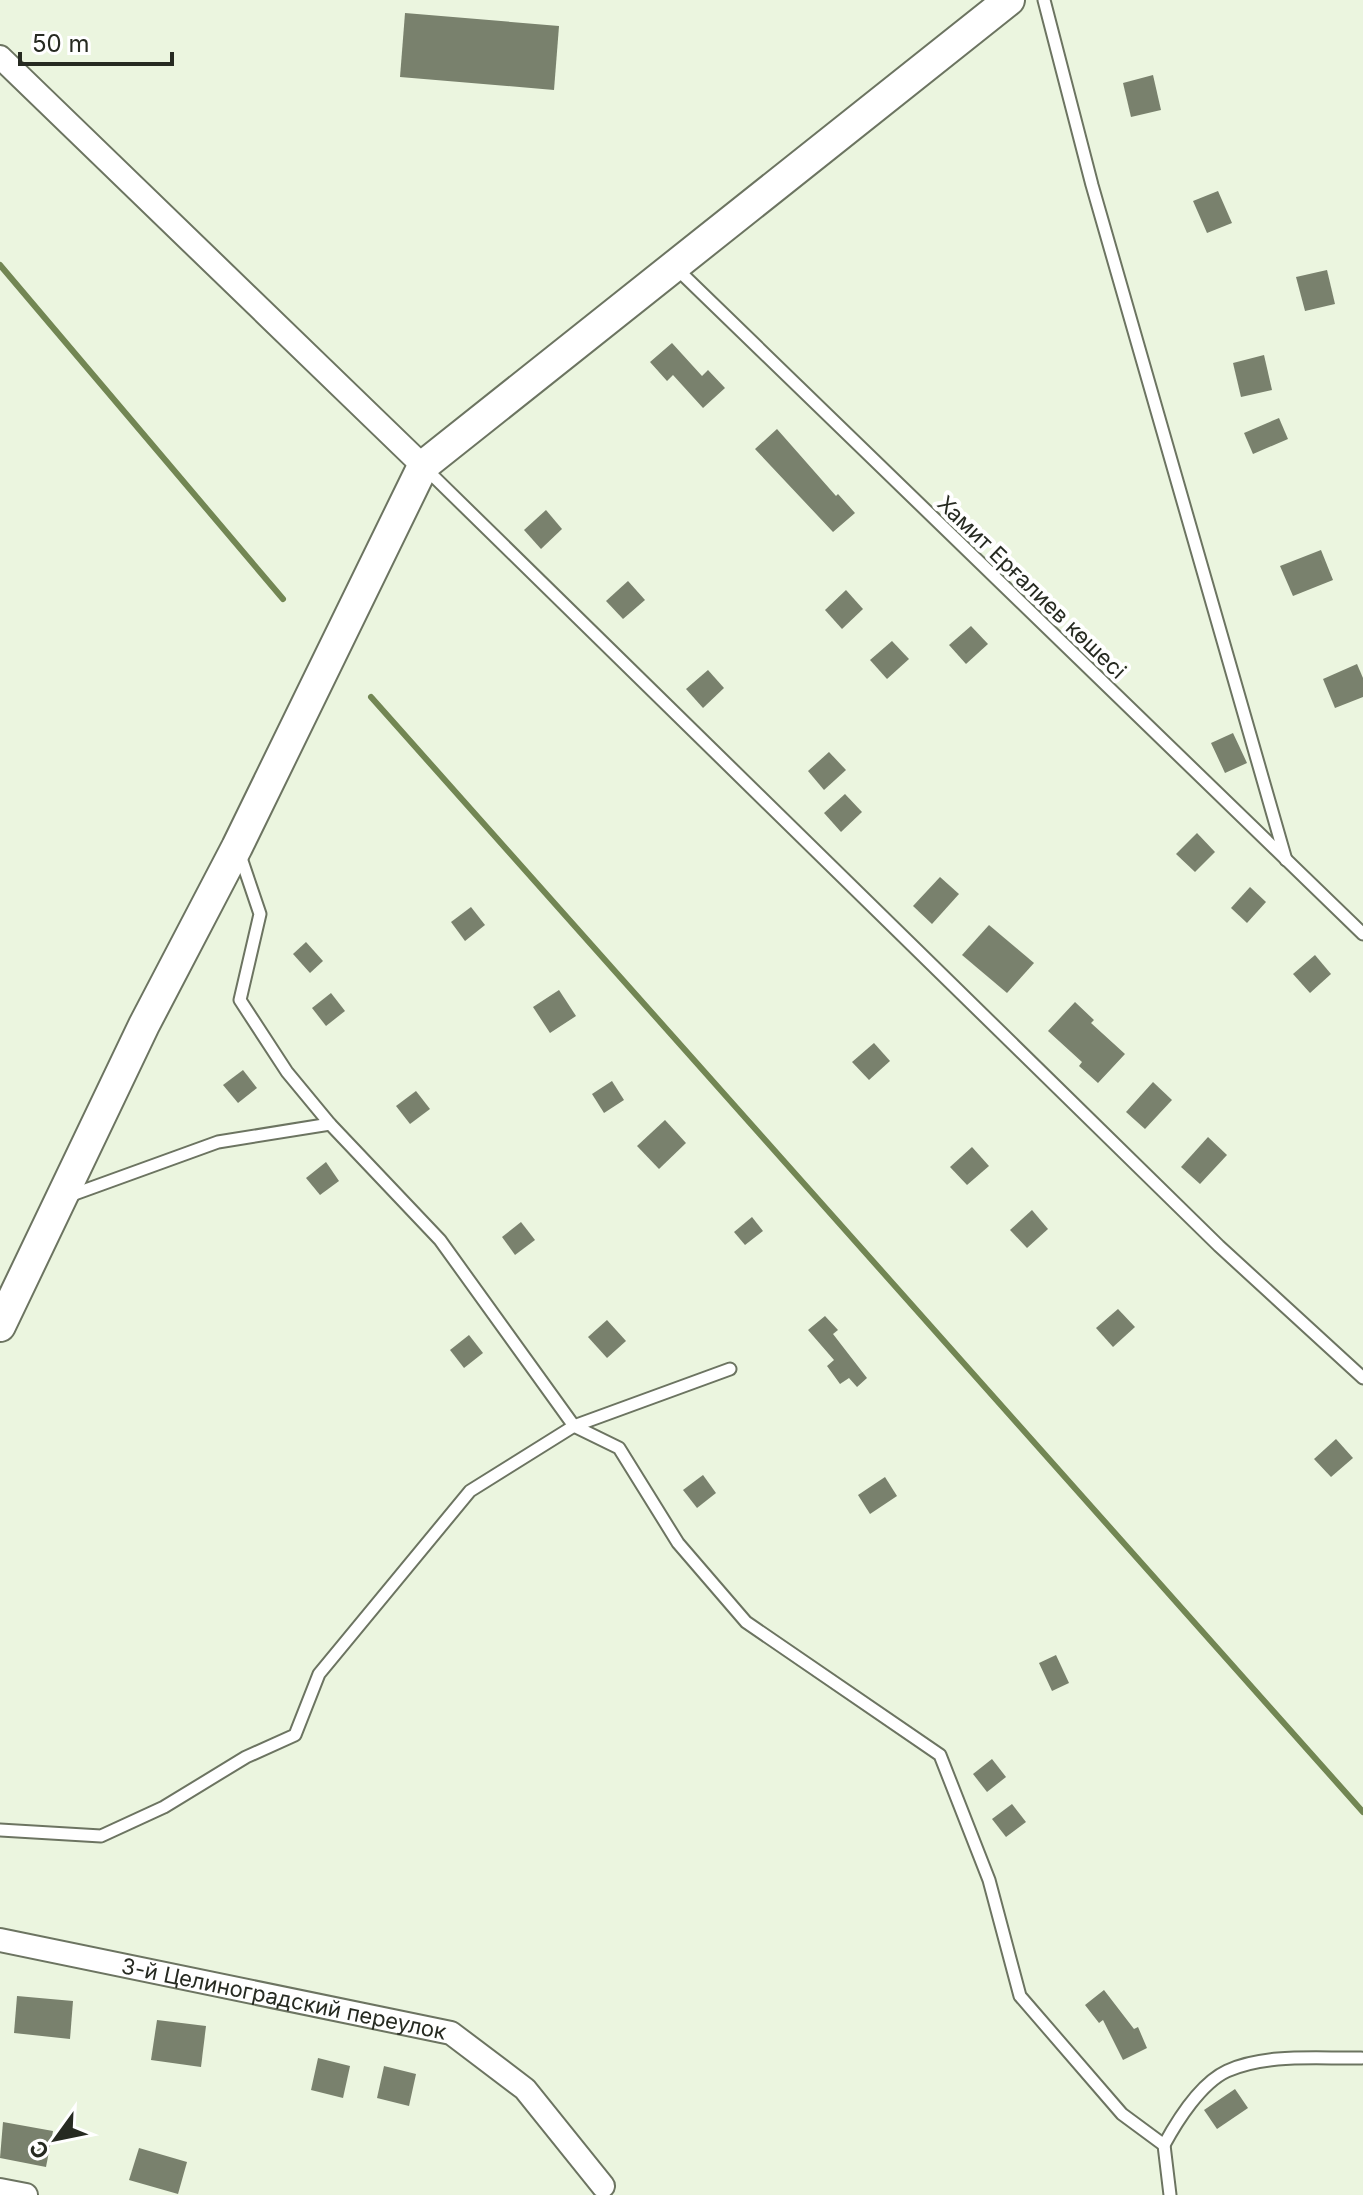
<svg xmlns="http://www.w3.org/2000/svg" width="1363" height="2195" viewBox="0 0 1363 2195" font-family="Inter,sans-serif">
<rect width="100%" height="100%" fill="#ebf5df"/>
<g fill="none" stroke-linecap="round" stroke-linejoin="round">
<!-- stream -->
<g stroke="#728653" stroke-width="6">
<path d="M 0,265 L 283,599"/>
<path d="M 371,697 L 1363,1812"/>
</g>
</g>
<!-- building -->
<g fill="#79816d">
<path d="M 405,13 L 559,26 L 554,90 L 400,77 Z"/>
<path d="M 1153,75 L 1161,110 L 1131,117 L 1123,83 Z"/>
<path d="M 1218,191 L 1232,223 L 1207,233 L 1193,201 Z"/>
<path d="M 1327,270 L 1335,304 L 1305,311 L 1296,277 Z"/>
<path d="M 672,343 L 702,376 L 708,370 L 725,388 L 703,408 L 673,375 L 667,381 L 650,362 Z"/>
<path d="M 1264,355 L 1272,390 L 1241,397 L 1233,363 Z"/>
<path d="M 1279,418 L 1288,439 L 1253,454 L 1244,433 Z"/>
<path d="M 777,429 L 836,496 L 838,494 L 855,513 L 833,532 L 755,449 Z"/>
<path d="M 546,510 L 562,529 L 541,549 L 524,530 Z"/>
<path d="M 1321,550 L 1333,580 L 1293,596 L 1280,566 Z"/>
<path d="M 628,581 L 645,600 L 623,619 L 606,601 Z"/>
<path d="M 846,590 L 863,609 L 842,629 L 825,610 Z"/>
<path d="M 971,626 L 988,644 L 966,664 L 949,645 Z"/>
<path d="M 892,641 L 909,659 L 887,679 L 870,660 Z"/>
<path d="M 1357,664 L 1363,678 L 1363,697 L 1335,708 L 1323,679 Z"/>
<path d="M 708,670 L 724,688 L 703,708 L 686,689 Z"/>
<path d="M 1233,733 L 1247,763 L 1225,773 L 1211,743 Z"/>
<path d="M 829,752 L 846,770 L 824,790 L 808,771 Z"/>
<path d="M 845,794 L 862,812 L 841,832 L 824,813 Z"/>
<path d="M 1197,833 L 1215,852 L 1195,872 L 1176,854 Z"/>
<path d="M 940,877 L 959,894 L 932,924 L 913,906 Z"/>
<path d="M 1250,887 L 1266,902 L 1247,923 L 1231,908 Z"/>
<path d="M 471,907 L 485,925 L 465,941 L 451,922 Z"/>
<path d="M 989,925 L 1034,963 L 1007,993 L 962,955 Z"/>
<path d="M 306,942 L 323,961 L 310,973 L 293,954 Z"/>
<path d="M 1315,955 L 1331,974 L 1310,993 L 1293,974 Z"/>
<path d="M 559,990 L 576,1016 L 550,1033 L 533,1007 Z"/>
<path d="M 331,993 L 345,1011 L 326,1026 L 312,1008 Z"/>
<path d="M 1075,1002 L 1094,1020 L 1091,1023 L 1125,1054 L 1098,1083 L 1079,1066 L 1082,1062 L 1048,1031 Z"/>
<path d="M 874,1043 L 890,1061 L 869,1080 L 852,1062 Z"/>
<path d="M 243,1070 L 257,1088 L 238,1103 L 223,1085 Z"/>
<path d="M 612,1081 L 624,1100 L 604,1113 L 592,1094 Z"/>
<path d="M 1153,1082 L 1172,1100 L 1145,1129 L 1126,1112 Z"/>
<path d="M 416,1091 L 430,1109 L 410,1124 L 396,1106 Z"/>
<path d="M 665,1120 L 686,1143 L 659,1169 L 637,1146 Z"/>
<path d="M 1208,1137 L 1227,1155 L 1200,1184 L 1181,1167 Z"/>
<path d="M 972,1147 L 989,1166 L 967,1185 L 950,1167 Z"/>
<path d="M 326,1162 L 339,1181 L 320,1195 L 306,1178 Z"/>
<path d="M 1032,1210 L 1048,1229 L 1027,1248 L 1010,1230 Z"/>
<path d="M 752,1217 L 763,1231 L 745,1245 L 734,1232 Z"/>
<path d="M 521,1222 L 535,1240 L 515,1255 L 502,1237 Z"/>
<path d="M 1118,1309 L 1135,1327 L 1113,1347 L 1096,1328 Z"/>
<path d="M 825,1316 L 838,1330 L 833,1334 L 867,1378 L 857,1387 L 849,1378 L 840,1384 L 827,1366 L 834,1360 L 808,1330 Z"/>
<path d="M 607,1320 L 626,1341 L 607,1358 L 588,1337 Z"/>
<path d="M 469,1335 L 483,1353 L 464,1368 L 450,1350 Z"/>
<path d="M 1336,1439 L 1353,1458 L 1331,1477 L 1314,1459 Z"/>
<path d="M 703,1475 L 716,1493 L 697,1508 L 683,1490 Z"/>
<path d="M 885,1477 L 897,1496 L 870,1514 L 858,1495 Z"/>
<path d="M 1056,1655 L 1069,1683 L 1052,1691 L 1039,1663 Z"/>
<path d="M 992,1759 L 1006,1777 L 987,1792 L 973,1774 Z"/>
<path d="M 1012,1804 L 1026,1822 L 1006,1837 L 992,1819 Z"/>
<path d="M 1104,1990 L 1134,2029 L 1138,2027 L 1147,2048 L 1123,2060 L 1103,2020 L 1099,2023 L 1085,2005 Z"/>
<path d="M 17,1996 L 73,2001 L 70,2039 L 14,2033 Z"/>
<path d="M 157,2020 L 206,2026 L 201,2067 L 151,2060 Z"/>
<path d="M 318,2058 L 350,2066 L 343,2098 L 311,2090 Z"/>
<path d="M 384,2066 L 416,2074 L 409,2106 L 377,2098 Z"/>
<path d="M 1235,2089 L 1248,2108 L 1217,2129 L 1204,2110 Z"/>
<path d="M 3,2122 L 53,2131 L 46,2167 L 0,2158 Z"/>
<path d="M 139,2148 L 187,2162 L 178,2194 L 129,2180 Z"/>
</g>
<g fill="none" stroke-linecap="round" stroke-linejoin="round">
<!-- lane casing -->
<g stroke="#6c7461" stroke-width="15">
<g id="lane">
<path d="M 1044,0 L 1092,185 L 1286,860"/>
<path d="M 675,267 L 1363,934"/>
<path d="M 426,469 L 1219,1246 L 1363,1378"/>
<path d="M 240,855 L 260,914 L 240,1000 L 287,1072 L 330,1124 L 440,1240 L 574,1426 L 619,1448 L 678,1543 L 746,1622 L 940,1755 L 989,1880 L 1020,1996 L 1122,2114 L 1164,2145 C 1177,2121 1201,2083 1227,2071 C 1267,2053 1319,2059 1361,2058"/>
<path d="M 69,1196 L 218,1142 L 330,1124"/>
<path d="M 0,1830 L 101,1836 L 164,1807 L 246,1757 L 295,1735 L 319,1674 L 470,1491 L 574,1426 L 730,1369"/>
<path d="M 1164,2145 L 1170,2195"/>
</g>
</g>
<!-- street casing -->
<g stroke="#6c7461" stroke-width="26">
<g id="street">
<path d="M 0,57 L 423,466"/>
<path id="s1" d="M 0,1940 L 451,2033 L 525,2089 L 603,2186"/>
<path d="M 0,2190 L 26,2195"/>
</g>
</g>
<!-- secondary casing -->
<g stroke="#6c7461" stroke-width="34">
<path id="secondary" d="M 0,1326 L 144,1025 L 237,847 L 423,466 L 1009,0"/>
</g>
<!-- lane -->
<use href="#lane" stroke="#fff" stroke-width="11"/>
<!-- street -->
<use href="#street" stroke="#fff" stroke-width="22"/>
<!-- secondary -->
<use href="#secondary" stroke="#fff" stroke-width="30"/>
</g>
<g text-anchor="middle" stroke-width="8" stroke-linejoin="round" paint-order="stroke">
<!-- street labels -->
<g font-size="22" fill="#262a21" stroke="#fff">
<text transform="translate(1032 587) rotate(44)" y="8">Хамит Ерғалиев көшесі</text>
<text dy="8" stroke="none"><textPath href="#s1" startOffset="290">3-й Целиноградский переулок</textPath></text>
</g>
</g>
<!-- north arrow -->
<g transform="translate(56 2139) rotate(237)" stroke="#ffffff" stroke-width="6" paint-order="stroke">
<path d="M0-6L14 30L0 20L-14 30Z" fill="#262a21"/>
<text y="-12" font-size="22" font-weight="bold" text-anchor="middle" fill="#262a21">С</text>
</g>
<!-- scale -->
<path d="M20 52v12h152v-12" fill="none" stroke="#262a21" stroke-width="4"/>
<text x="32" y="52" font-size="24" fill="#262a21" stroke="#ffffff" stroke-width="6" paint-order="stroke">50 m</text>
</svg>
